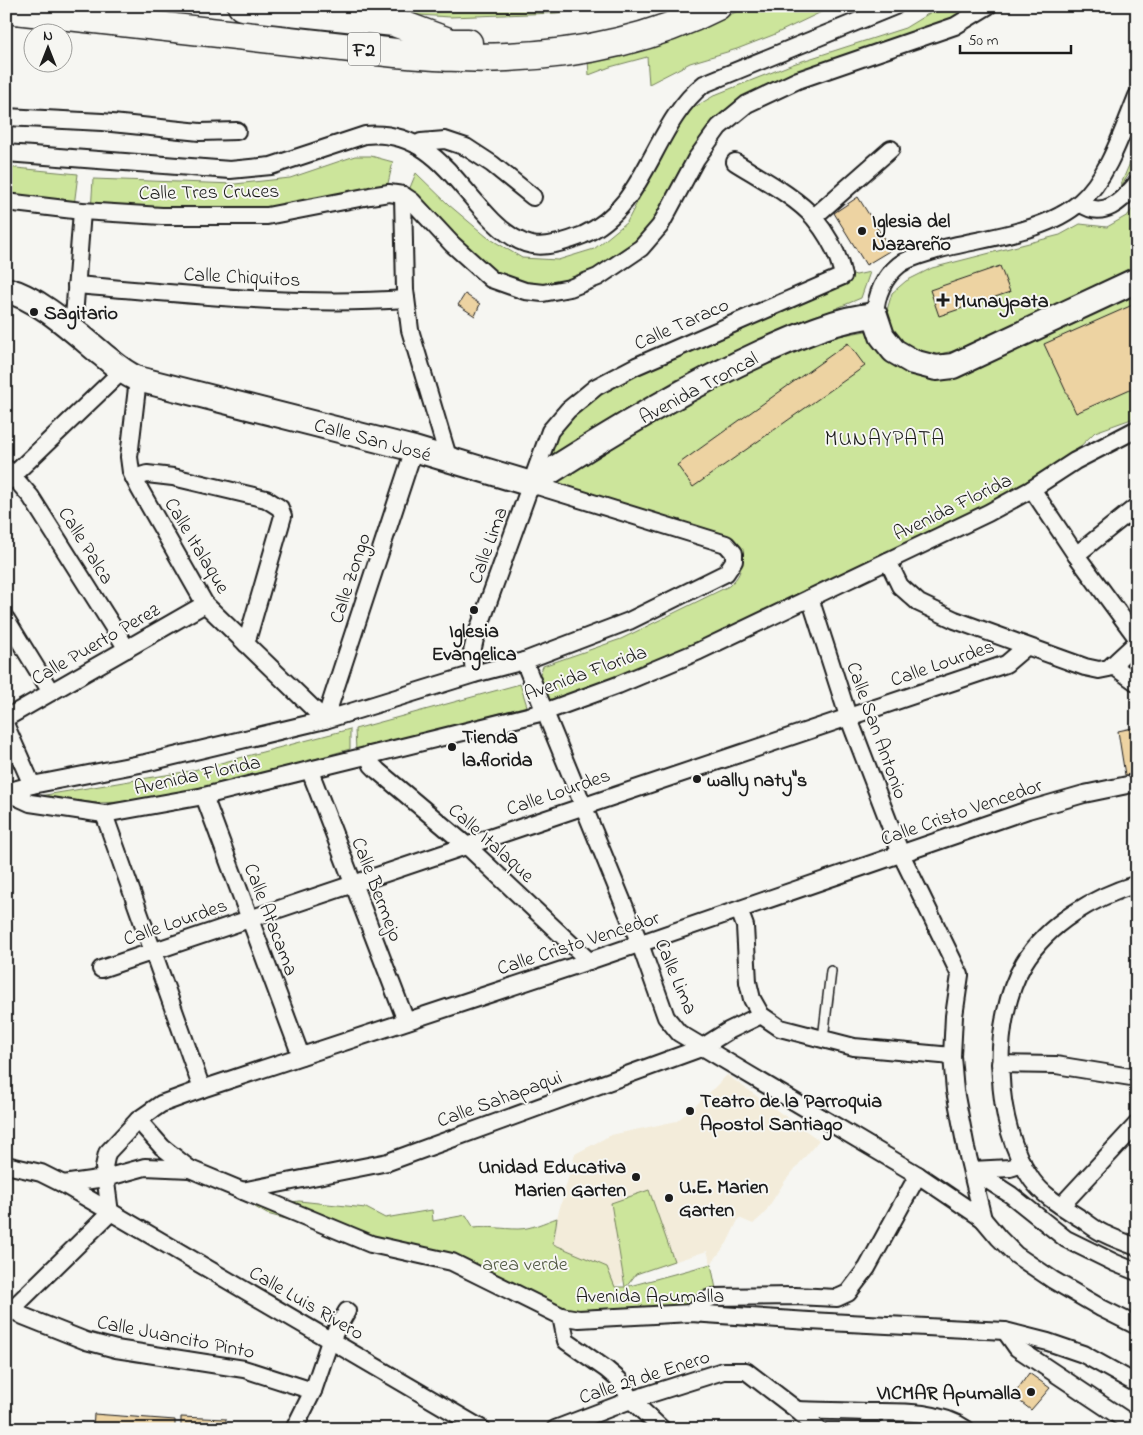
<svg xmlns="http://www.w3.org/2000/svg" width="1143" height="1435" viewBox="0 0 1143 1435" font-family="'Indie Flower',sans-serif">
<rect width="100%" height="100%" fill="#f6f6f2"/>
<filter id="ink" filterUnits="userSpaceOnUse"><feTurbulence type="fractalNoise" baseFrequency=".02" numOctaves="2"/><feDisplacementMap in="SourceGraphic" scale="10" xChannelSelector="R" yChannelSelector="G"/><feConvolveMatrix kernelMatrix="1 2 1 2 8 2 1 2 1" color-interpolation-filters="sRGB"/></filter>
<g filter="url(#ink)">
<!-- built -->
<path fill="#f3ecda" d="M 727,1075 L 819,1140 L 785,1181 L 764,1214 L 753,1224 L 739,1218 L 727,1243 L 711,1264 L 707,1251 L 636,1274 L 615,1287 L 553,1244 L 557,1218 L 575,1154 L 611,1135 L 677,1121 L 703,1099 Z"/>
<!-- green -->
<g fill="#cce59b" stroke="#74805c">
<path d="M 318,6 L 603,6 L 596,9 L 555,13 L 450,17 L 356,11 Z"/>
<path d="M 749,6 L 834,6 L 773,35 L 737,49 L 690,63 L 649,84 L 647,57 L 610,67 L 589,75 L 588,60 L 677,39 Z"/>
<path d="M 941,6 L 988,6 L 800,84 L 733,115 L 659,226 L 560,296 L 487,282 L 442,246 L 409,212 L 407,195 L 416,173 L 449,205 L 487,237 L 522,258 L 558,260 L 594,249 L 627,222 L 677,125 L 693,108 L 717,94 L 793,64 L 905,28 Z"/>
<path d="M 1137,146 L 1137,162 L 1119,189 Z"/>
<path d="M 355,156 L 371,156 L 393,162 L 385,196 L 262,212 L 91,212 L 93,179 L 235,184 L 290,178 Z"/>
<path d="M 6,167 L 78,174 L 74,206 L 6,192 Z"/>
<path d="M 1137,203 L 1137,272 L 953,351 L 935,355 L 916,353 L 901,344 L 891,330 L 887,310 L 892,293 L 906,281 L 932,268 L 1060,235 L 1080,224 L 1107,227 L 1128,215 Z"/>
<path d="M 847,272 L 856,275 L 870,272 L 861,298 L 758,341 L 676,380 L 545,459 L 555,427 L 612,386 Z"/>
<path d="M 1137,295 L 1137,417 L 1095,432 L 1056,470 L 947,531 L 654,664 L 552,703 L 548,699 L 540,674 L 543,666 L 621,639 L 729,586 C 739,577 743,570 740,556 L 540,480 L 766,360 L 816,340 L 866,331 C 879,355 901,377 930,378 C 937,378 943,377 950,377 Z"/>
<path d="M 520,684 L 527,706 L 356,752 L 355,729 Z"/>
<path d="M 350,729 L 350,749 L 205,790 L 123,802 L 97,803 L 39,796 L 190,771 Z"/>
<path d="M 649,1190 L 674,1261 L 636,1274 L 626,1287 L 711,1264 L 719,1304 L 588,1318 L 429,1263 L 301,1223 L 267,1214 L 255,1207 L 299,1201 L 366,1208 L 385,1218 L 432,1210 L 433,1221 L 466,1215 L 474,1228 C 490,1226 502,1229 518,1229 C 531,1229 545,1222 557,1218 L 553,1244 L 607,1267 L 615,1287 L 625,1287 L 611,1203 Z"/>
</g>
<!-- building -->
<g fill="#edd3a2" stroke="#1c1c1c">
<path d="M 858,197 L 891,250 L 866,265 L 834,213 Z"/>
<path d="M 1000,266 L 1010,292 L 939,316 L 930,290 Z"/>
<path d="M 465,294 L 480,304 L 475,316 L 458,305 Z"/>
<path d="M 1137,303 L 1137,386 L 1076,413 L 1044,344 Z"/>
<path d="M 848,343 L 865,366 L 693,487 L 677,465 Z"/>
<path d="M 1137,727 L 1137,773 L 1125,775 L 1118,731 Z"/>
<path d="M 1029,1373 L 1050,1388 L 1031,1410 L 1013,1396 Z"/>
<path d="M 94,1414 L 175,1420 L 175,1429 L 93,1429 Z"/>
<path d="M 181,1417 L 226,1419 L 226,1429 L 181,1429 Z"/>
</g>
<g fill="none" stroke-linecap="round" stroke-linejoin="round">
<!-- lane casing -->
<g stroke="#1c1c1c" stroke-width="12">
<path id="lane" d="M 823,1039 L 831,971"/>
</g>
<!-- street casing -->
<g stroke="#1c1c1c" stroke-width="20">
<g id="street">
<path d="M 6,117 L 102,122 L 200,132 L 237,131"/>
<path d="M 417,145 L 421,142 L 445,140 L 466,147 L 492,164 L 533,197"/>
<path d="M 6,153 L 230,170 L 271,166 L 365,135 C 430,129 454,182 493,221 C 503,231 517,242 532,245 C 548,248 568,241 583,235 C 648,206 652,125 704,84 L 895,6"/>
<path d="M 403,195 L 405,290 L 410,330 L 449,460"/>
<path d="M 6,202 L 82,211 L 162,216 L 267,216 L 370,196 L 389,193 L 403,195 L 412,201 L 452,244 L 491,279 L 525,291 L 543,293 L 570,288 L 598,277 L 641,248 L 660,226 L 696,159 L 719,127 L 747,104 L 798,80 L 955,26 L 988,6"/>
<path d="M 1080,203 C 1103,220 1122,201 1137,183"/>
<path d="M 814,217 L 891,149"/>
<path d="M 76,285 C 185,294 296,307 406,299"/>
<path d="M 875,315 C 876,296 883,278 899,265 C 909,257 925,254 937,250 C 980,238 1046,233 1080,202 C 1108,178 1123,130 1137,96"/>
<path d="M 73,331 L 82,211"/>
<path d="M 138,379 L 129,457 L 131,472 L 139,488 L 205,604 L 325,720 L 414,449"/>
<path d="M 6,468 L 31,497 L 127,649"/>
<path d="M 134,478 L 147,474 L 173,477 L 266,499 L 280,508 L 283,516 L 246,644"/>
<path d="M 6,482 L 122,371"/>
<path d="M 1032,489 L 1076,555 L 1137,638"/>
<path d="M 1076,555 L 1137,506"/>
<path d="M 888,561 L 900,586 L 919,603 L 955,620 L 1085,667 L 1099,670 L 1109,668 L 1137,642"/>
<path d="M 810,598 L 848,716 L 901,854 L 960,975 L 954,1016 L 952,1056 L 955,1091 L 966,1148 L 983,1219"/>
<path d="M 6,619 L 51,692"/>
<path d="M 524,661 L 640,944 L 666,1017 L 679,1033 L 918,1175 L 983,1219 L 999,1238 L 1016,1255 L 1053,1280 L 1101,1308 L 1137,1326"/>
<path d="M 1112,665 L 1137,683"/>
<path d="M 474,674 L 472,652 L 475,639 L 550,431 L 568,410 L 596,387 L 636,366 L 843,276 C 839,255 828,235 814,218 C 798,198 757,176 735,162"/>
<path d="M 6,718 L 205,604"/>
<path d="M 6,726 L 32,785"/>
<path d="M 368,755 L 372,765 L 378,771 L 466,845 L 589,961"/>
<path d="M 310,771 L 406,1021"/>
<path d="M 6,792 L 30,803 L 104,814 L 204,796 L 544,712 L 618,685 L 699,651 L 988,513 L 1032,489 L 1075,461 L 1137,429"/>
<path d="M 6,792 L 32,785 L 145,763 L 325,720 L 474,674 L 524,661 L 629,621 L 726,573 L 734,561 L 734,553 L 726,544 L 531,484"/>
<path d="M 204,796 L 301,1056"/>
<path d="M 104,814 L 202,1089"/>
<path d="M 1137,884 C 1094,897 1048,923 1024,963 C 990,1021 993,1125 1032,1180 C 1045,1198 1065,1208 1083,1220 C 1090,1225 1097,1231 1105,1234 C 1115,1239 1126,1243 1137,1247"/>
<path d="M 739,910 L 745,926 L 748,982 L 752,999 L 761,1015 L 780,1028 L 854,1047 L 952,1056"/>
<path d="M 101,969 L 1006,664 L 1026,647"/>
<path d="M 1000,1064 L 1056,1065 L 1137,1078"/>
<path d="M 138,1120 L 162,1147 L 190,1169"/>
<path d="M 6,1165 L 41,1173 L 63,1184 L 482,1429"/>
<path d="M 972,1170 L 1011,1195 L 1066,1239 L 1115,1263 L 1137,1272"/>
<path d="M 972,1170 L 1010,1168 L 1023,1164"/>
<path d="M 63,1184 L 105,1178 L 145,1167 L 190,1169 L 371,1244 L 452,1262 L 561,1316 L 579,1319 L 691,1313 L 809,1321 L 1005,1331 L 1048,1342 L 1083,1354 L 1137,1384"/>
<path d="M 242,1191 L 388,1162 L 701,1048 L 728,1031 L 761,1015"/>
<path d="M 1061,1206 L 1137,1124"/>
<path d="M 110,1213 L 104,1167 L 107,1153 L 138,1120 L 161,1104 L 202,1089 L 589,961 L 1028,810 L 1084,794 L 1137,783"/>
<path d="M 6,1306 L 23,1316 L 86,1341 L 116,1349 L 244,1369 L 313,1391"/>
<path d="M 691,1313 L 705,1300 L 714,1297 L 795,1296 L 837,1298 L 848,1293 L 867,1268 L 918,1175"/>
<path d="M 6,1315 L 110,1213"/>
<path d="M 561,1316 L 566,1341 L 606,1369 L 619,1380 L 631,1400 L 662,1429"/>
<path d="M 1005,1331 L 1017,1348 L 1137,1428"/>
<path d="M 797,1410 C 820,1411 844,1411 867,1412 C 900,1412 938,1410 966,1429"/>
<path d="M 294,1429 L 313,1391 L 330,1341 L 347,1311"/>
<path d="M 555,1429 L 631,1400 L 723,1371 L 746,1371 L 797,1410 L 818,1429"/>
</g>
</g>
<!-- secondary casing -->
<g stroke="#1c1c1c" stroke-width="28">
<path id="secondary" d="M 6,290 C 40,298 76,333 103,355 C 114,364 125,374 138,379 L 414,449 L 531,484 C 606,435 682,389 763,352 C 799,336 836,319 875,315 L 882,336 L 894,351 L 913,362 L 936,368 L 953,366 L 1137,280"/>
</g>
<!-- highway casing -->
<g stroke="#1c1c1c" stroke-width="31">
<g id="highway">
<path d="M 242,6 L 394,22 L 451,43 L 468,43"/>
<path d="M 6,9 L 396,53 C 433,56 470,59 507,57 C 578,54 653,39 717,6"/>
</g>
</g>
<!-- lane -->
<use href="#lane" stroke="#f6f6f2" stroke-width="9"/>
<!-- street -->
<use href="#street" stroke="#f6f6f2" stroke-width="16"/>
<!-- secondary -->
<use href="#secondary" stroke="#f6f6f2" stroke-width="24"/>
<!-- highway -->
<use href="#highway" stroke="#f6f6f2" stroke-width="28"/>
</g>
</g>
<!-- markers -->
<g fill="#1c1c1c" stroke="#f6f6f2" stroke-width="2">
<circle cx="862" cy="231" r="5"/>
<path d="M940.5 292.5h5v5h5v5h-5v5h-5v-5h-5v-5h5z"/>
<circle cx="34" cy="312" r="5"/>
<circle cx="474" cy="610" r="5"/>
<circle cx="452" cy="747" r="5"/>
<circle cx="697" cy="779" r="5"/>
<circle cx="690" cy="1111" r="5"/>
<circle cx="636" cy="1177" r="5"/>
<circle cx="669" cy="1198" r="5"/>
<circle cx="1031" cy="1392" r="5"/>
</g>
<g text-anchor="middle" stroke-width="4" stroke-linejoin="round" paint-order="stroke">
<!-- shield labels -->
<rect fill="#f6f6f2" stroke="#5d5d5c" stroke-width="1" x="348" y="32.5" width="32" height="33" rx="4"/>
<g font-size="19" font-weight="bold" fill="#1c1c1c">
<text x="364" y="56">F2</text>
</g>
<!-- street labels -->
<g font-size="20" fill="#1c1c1c" stroke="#f6f6f2">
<text transform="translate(209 191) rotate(-1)" y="7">Calle Tres Cruces</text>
<text transform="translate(242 276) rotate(3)" y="7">Calle Chiquitos</text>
<text transform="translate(681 323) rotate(-24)" y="7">Calle Taraco</text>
<text transform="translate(698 387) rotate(-28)" y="7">Avenida Troncal</text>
<text transform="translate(373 439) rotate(15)" y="7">Calle San José</text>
<text transform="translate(952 506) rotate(-26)" y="7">Avenida Florida</text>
<text transform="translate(87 545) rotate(58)" y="7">Calle Palca</text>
<text transform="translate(198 545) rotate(59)" y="7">Calle Italaque</text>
<text transform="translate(487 545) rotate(-70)" y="7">Calle Lima</text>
<text transform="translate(349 578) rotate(-72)" y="7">Calle Zongo</text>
<text transform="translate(95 643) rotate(-30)" y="7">Calle Puerto Perez</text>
<text transform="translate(942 662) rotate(-19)" y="7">Calle Lourdes</text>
<text transform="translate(585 672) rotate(-20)" y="7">Avenida Florida</text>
<text transform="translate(878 730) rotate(70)" y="7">Calle San Antonio</text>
<text transform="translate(197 774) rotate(-12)" y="7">Avenida Florida</text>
<text transform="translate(558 791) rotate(-19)" y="7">Calle Lourdes</text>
<text transform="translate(961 811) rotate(-19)" y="7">Calle Cristo Vencedor</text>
<text transform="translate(492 842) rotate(42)" y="7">Calle Italaque</text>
<text transform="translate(378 889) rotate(69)" y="7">Calle Bermejo</text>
<text transform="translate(272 919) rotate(69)" y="7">Calle Atacama</text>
<text transform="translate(175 921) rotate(-19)" y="7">Calle Lourdes</text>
<text transform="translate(578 942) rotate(-18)" y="7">Calle Cristo Vencedor</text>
<text transform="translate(677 976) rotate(67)" y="7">Calle Lima</text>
<text transform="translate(499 1098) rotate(-20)" y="7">Calle Sahapaqui</text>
<text x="650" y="1302">Avenida Apumalla</text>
<text transform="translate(307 1302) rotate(30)" y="7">Calle Luis Rivero</text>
<text transform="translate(176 1336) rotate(11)" y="7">Calle Juancito Pinto</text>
<text transform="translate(644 1376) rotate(-18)" y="7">Calle 29 de Enero</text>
</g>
<!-- poi labels -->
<g font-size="20" font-weight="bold" fill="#1c1c1c" stroke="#f6f6f2" text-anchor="start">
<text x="872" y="227">Iglesia del<tspan x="872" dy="23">Nazareño</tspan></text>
<text x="954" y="307">Munaypata</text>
<text x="44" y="319">Sagitario</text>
<text x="474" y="637" text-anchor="middle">Iglesia<tspan x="474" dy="23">Evangelica</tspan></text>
<text x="462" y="743">Tienda<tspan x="462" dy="23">la.florida</tspan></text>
<text x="707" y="786">wally naty"s</text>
<text x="700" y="1107">Teatro de la Parroquia<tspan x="700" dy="23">Apostol Santiago</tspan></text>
<text x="626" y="1173" text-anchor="end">Unidad Educativa<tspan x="626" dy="23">Marien Garten</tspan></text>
<text x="679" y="1193">U.E. Marien<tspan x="679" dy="23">Garten</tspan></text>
<text x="1021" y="1399" text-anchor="end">VICMAR Apumalla</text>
</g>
<!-- park labels -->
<g font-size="20" fill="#515842" stroke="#f6f6f2">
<text x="525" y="1270">area verde</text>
</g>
<!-- neighbourhood labels -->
<g font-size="21" letter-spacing="1" fill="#1c1c1c" stroke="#f6f6f2">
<text x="885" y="445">MUNAYPATA</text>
</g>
</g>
<!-- margin -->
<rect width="1143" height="1435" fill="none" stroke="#f6f6f2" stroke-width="25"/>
<rect x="12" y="12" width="1118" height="1410" fill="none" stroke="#1c1c1c" stroke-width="2" filter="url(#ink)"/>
<!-- north arrow -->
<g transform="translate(48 48)"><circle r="24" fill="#f6f6f2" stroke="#9f9f9c"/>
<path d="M0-4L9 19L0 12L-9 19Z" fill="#1c1c1c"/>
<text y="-8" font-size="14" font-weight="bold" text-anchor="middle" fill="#1c1c1c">N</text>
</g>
<!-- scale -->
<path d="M960 45v8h111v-8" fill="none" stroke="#1c1c1c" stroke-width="2.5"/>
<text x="968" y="45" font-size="15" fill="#1c1c1c" stroke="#f6f6f2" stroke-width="4" paint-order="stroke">50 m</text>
</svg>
